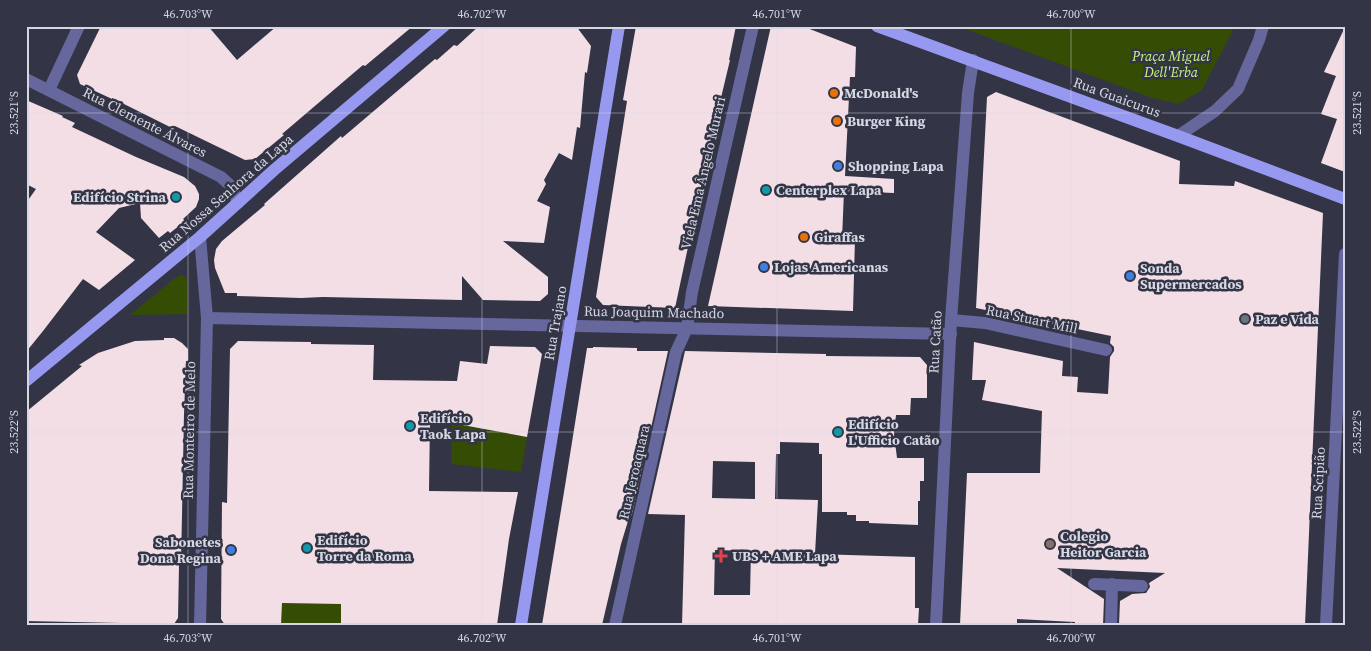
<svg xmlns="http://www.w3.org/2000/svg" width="1371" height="651" viewBox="0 0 1371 651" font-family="'Source Serif 4',serif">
<rect width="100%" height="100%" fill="#333546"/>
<!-- green -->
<g fill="#354c05">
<path d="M 957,26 L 1235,26 L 1202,90 L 1179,104 L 1152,98 Z"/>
<path d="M 181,275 L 186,277 L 187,280 L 187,314 L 130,315 L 175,278 Z"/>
<path d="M 452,423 L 527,437 L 521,472 L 451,464 Z"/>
<path d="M 282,603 L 341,604 L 341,625 L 281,625 Z"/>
</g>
<!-- building -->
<g fill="#f3dee5" fill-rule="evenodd">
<path d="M 101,26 L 208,26 L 237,60 L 277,26 L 413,26 L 365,66 L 363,65 L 282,134 L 284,135 L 255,159 L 245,160 L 175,126 L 174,129 L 112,98 L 112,99 L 80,84 L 77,75 Z"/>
<path d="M 479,26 L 576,26 L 591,46 L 587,73 L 585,72 L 580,128 L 577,127 L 572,160 L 559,153 L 544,180 L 546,184 L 537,201 L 550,207 L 544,243 L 503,241 L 548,277 L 548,294 L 540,301 L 483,300 L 462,276 L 462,300 L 323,297 L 301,298 L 237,296 L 237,293 L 225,293 L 215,268 L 214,260 L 216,249 L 222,241 L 265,205 L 264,204 L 341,136 L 342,138 L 435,59 L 437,60 L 454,45 L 457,46 Z"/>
<path d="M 636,26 L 736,26 L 729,60 L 730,60 L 710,144 L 675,308 L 603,305 L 596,297 L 627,101 L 623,100 Z"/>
<path d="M 771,26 L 802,26 L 856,47 L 855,77 L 850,77 L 845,176 L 894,179 L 894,193 L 844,191 L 842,239 L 855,239 L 853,311 L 708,306 Z"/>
<path d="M 1345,27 L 1345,172 L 1321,163 L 1337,119 L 1321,114 L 1336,76 L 1324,72 Z"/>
<path d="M 996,92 L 1180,161 L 1179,184 L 1234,186 L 1235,181 L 1323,213 L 1305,625 L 1119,625 L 1120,601 L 1132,594 L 1146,593 L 1150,587 L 1149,583 L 1165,573 L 1057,568 L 1104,599 L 1103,625 L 1075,625 L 1075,622 L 1017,619 L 1017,625 L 960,625 L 967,473 L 1040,473 L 1042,411 L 982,400 L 986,380 L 972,380 L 974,342 L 1063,361 L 1062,376 L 1078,377 L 1077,392 L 1108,394 L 1110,357 L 1114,351 L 1114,347 L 1110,343 L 1111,336 L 976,308 L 987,97 Z"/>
<path d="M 26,100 L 63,116 L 62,117 L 75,123 L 72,127 L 136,157 L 184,177 L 195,186 L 199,194 L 199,199 L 196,207 L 183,219 L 185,221 L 170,233 L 168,231 L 159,238 L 141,218 L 140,203 L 119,208 L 96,232 L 135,260 L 99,290 L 83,279 L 43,331 L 26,352 L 26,203 L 36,189 L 26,184 Z"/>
<path d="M 164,338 L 174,338 L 182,343 L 188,349 L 188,361 L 186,361 L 184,414 L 181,565 L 179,565 L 178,618 L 174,624 L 169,624 L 26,621 L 26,412 L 82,366 L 79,365 L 98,353 L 135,341 L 164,340 Z"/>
<path d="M 238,341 L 311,342 L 311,344 L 374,345 L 373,380 L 457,381 L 460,361 L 487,364 L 490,346 L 535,347 L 542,354 L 527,437 L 430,419 L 429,491 L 518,492 L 509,539 L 497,625 L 341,625 L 341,604 L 282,603 L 281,625 L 225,625 L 221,619 L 222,502 L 227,503 L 230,349 Z"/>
<path d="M 593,347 L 637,348 L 637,351 L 668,351 L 632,514 L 629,521 L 628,521 L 621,544 L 602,625 L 542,625 L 565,486 L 587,348 L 593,348 Z"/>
<path d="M 685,351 L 826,354 L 826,356 L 920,357 L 927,365 L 927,398 L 911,398 L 910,415 L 896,415 L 894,434 L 897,458 L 924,458 L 924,481 L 920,481 L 920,501 L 918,501 L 918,525 L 869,523 L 869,521 L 856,521 L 856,515 L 847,515 L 847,512 L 822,512 L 822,454 L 819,454 L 819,443 L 780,442 L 780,454 L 776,454 L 775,499 L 818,500 L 815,554 L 915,557 L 915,608 L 919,608 L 918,625 L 682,625 L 685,515 L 648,514 ZM 713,461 L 755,462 L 755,499 L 712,498 ZM 715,550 L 751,551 L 750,595 L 714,595 Z"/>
</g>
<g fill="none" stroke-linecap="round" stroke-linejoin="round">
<!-- minor -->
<g stroke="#66679d" stroke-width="12">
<path d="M 26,79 L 221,177 L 232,187 L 238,203"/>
<path d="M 49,90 L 79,26"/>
<path d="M 1178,136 L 1215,111 L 1238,89 L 1259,40 L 1263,26"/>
<path d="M 207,318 L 951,334"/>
<path d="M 951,320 L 985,323 L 1106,350"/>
<path d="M 1094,584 L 1142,586"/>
<path d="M 200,625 L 207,318 L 200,237"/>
<path d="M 615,625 L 676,352 L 687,328 L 692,292 L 753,26"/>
<path d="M 936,625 L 951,320 L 968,93 L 973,60"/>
<path d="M 1111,625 L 1112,584"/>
<path d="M 1326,625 L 1345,254"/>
</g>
<!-- major -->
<g stroke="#9799f0" stroke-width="12">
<path d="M 877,26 L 1178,136 L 1345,199"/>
<path d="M 26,381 L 200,237 L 274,170 L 444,26"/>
<path d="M 521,625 L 619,26"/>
</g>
</g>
<!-- ticks -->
<path fill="none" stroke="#d5d7e2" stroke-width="1" stroke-opacity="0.45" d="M 188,26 L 188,625M 482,26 L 482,625M 777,26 L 777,625M 1071,26 L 1071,625M 26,113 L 1345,113M 26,432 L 1345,432"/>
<!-- markers -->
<g fill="#e8710a" stroke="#333546" stroke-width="2">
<circle cx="834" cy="93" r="5"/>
<circle cx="837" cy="121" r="5"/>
<circle cx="804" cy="237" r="5"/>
</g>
<g fill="#3f7fe0" stroke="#333546" stroke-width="2">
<circle cx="838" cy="166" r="5"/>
<circle cx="764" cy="267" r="5"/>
<circle cx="1130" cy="276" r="5"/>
<circle cx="231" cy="550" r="5"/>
</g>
<g fill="#0f9aa8" stroke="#333546" stroke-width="2">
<circle cx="766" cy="190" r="5"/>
<circle cx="176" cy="197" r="5"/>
<circle cx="410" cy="426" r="5"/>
<circle cx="838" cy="432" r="5"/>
<circle cx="307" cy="548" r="5"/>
</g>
<circle fill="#6b7280" stroke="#333546" stroke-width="2" cx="1245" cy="319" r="5"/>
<circle fill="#8d6e63" stroke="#333546" stroke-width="2" cx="1050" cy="544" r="5"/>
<path fill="#e0444e" stroke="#333546" stroke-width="2" d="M718.5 548.5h5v5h5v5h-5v5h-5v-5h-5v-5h5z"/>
<g text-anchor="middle" stroke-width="5" stroke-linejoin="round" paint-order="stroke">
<!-- park labels -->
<g font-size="14" font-style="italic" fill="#c6f57e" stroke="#333546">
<text x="1171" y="61">Praça Miguel<tspan x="1171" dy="16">Dell'Erba</tspan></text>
</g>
<!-- poi labels -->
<g font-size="14" font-weight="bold" fill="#d5d7e2" stroke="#333546" text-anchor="start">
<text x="844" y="98">McDonald's</text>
<text x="847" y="126">Burger King</text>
<text x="848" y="171">Shopping Lapa</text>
<text x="776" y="195">Centerplex Lapa</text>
<text x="166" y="202" text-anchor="end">Edifício Strina</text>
<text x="814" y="242">Giraffas</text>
<text x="774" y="272">Lojas Americanas</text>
<text x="1140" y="273">Sonda<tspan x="1140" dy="16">Supermercados</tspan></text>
<text x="1255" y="324">Paz e Vida</text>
<text x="420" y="423">Edifício<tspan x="420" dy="16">Taok Lapa</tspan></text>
<text x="848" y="429">Edifício<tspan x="848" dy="16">L'Ufficio Catão</tspan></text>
<text x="1060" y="541">Colegio<tspan x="1060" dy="16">Heitor Garcia</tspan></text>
<text x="317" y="545">Edifício<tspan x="317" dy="16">Torre da Roma</tspan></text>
<text x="221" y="547" text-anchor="end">Sabonetes<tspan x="221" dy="16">Dona Regina</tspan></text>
<text x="732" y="561">UBS + AME Lapa</text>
</g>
<!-- street labels -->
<g font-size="14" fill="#d5d7e2" stroke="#333546">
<text transform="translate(1117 97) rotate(20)" y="5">Rua Guaicurus</text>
<text transform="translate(145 122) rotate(27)" y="5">Rua Clemente Álvares</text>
<text transform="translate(703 173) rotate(-77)" y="5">Viela Ema Ângelo Murari</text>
<text transform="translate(226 193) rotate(-41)" y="5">Rua Nossa Senhora da Lapa</text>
<text transform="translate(654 312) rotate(1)" y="5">Rua Joaquim Machado</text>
<text transform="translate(1032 319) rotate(12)" y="5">Rua Stuart Mill</text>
<text transform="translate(555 323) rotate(-80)" y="5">Rua Trajano</text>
<text transform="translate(935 342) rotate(-87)" y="5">Rua Catão</text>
<text transform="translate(189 430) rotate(-89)" y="5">Rua Monteiro de Melo</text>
<text transform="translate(634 472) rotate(-77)" y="5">Rua Jeroaquara</text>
<text transform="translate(1318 483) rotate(-87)" y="5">Rua Scipião</text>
</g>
</g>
<!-- border -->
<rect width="1371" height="651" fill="none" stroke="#333546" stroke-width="55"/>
<rect x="28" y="28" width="1316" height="596" fill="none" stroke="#d5d7e2" stroke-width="2"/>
<g font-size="12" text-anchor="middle" fill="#d5d7e2">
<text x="188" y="18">46.703°W</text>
<text x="482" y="18">46.702°W</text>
<text x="777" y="18">46.701°W</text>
<text x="1071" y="18">46.700°W</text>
<text transform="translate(14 113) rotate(-90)" y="4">23.521°S</text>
<text transform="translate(1357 113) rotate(-90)" y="4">23.521°S</text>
<text transform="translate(14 432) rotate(-90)" y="4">23.522°S</text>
<text transform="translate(1357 432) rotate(-90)" y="4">23.522°S</text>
<text x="188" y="642">46.703°W</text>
<text x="482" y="642">46.702°W</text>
<text x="777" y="642">46.701°W</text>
<text x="1071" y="642">46.700°W</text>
</g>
</svg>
